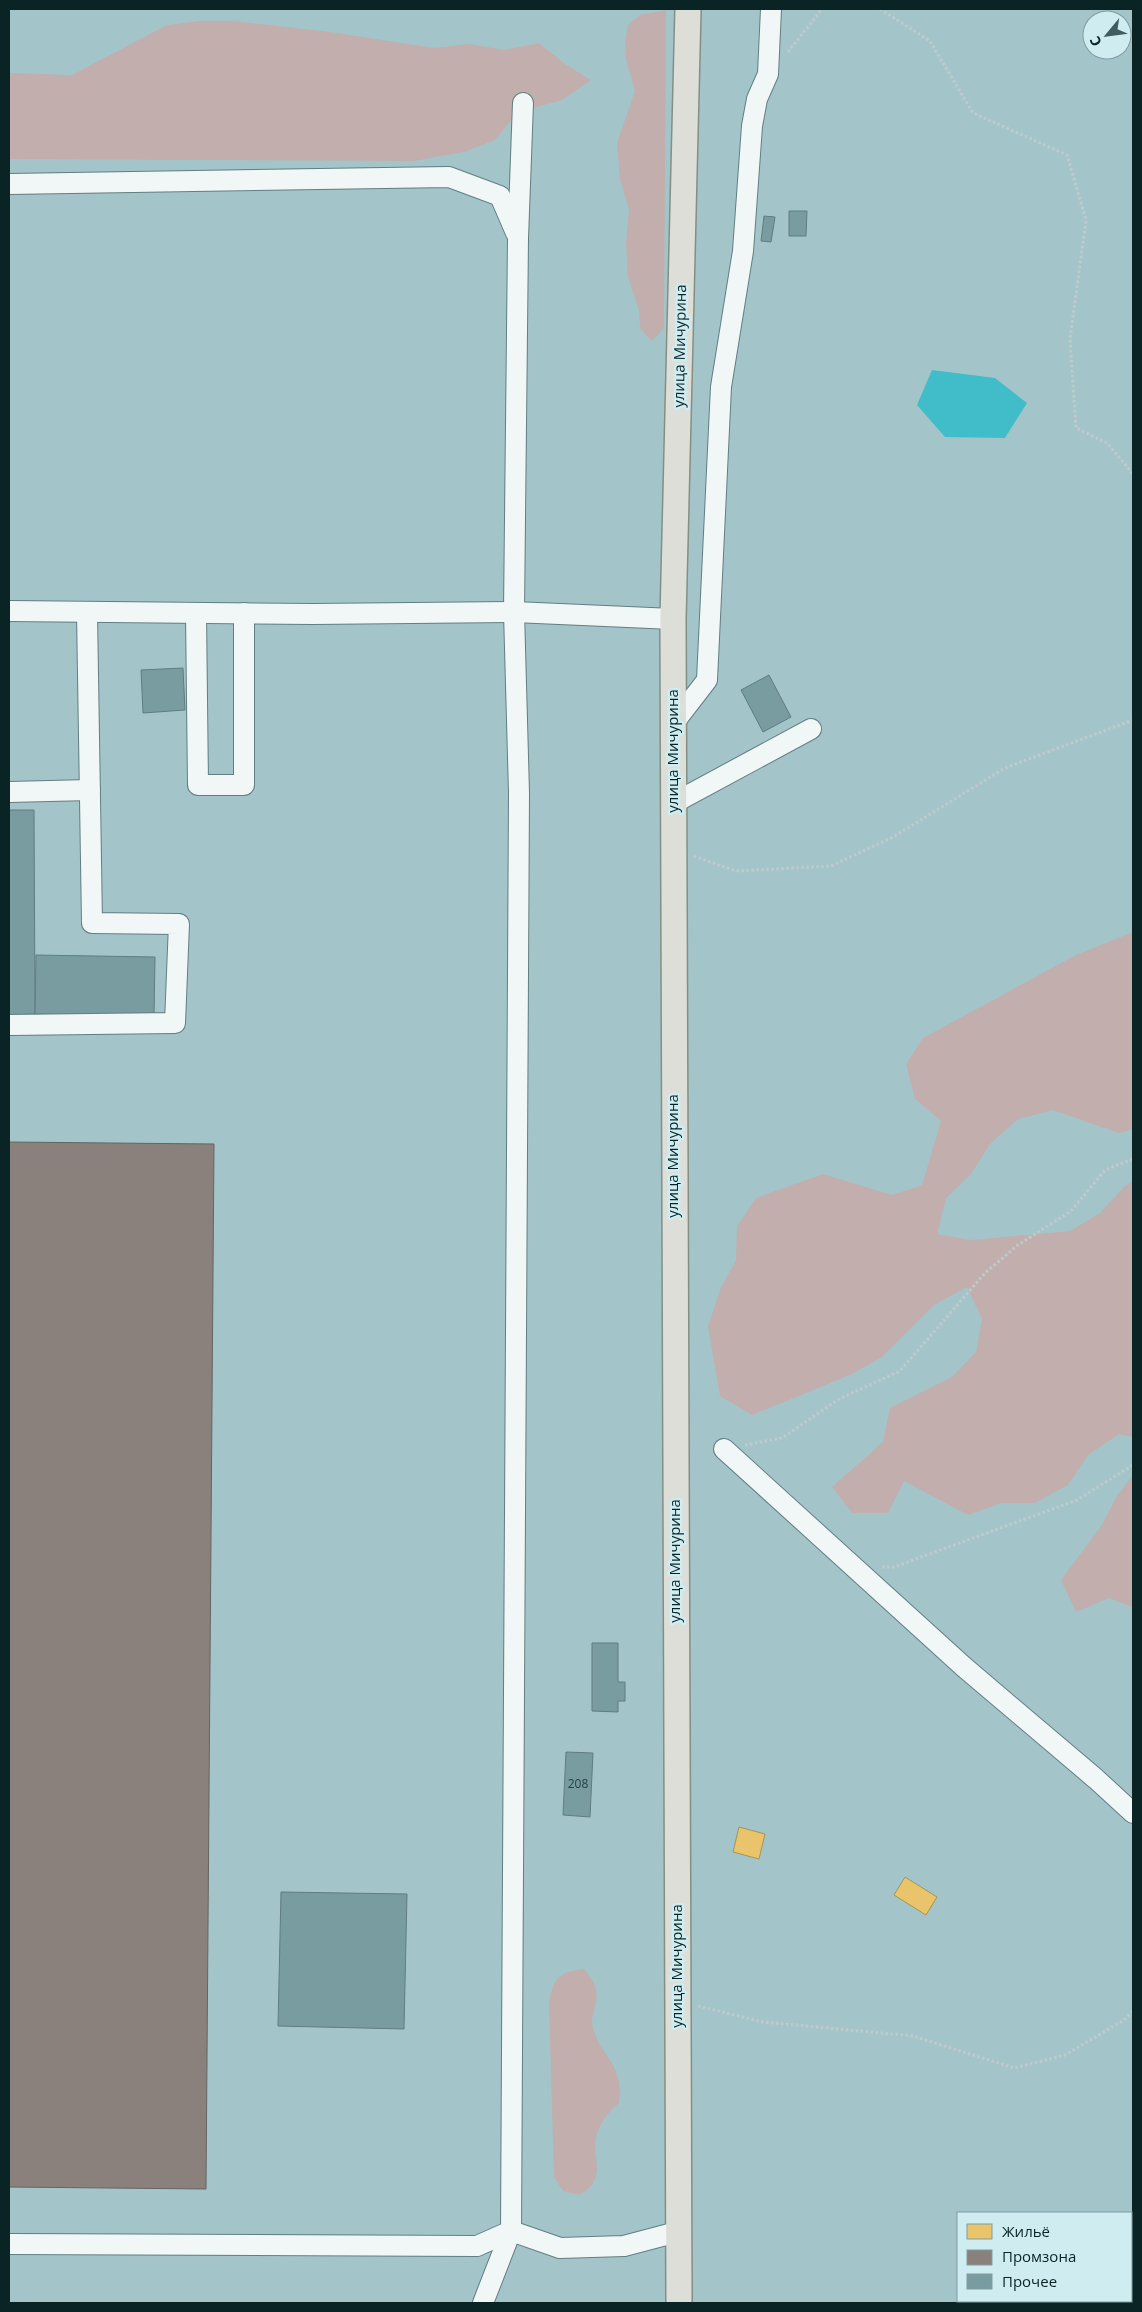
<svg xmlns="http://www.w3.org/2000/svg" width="1142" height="2312" viewBox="0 0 1142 2312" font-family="'Open Sans',sans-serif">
<rect width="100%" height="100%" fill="#a3c5ca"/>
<!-- green -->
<g fill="#c1aead">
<path d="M 666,10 L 664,328 L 652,341 L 640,328 L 639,310 L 628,277 L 626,244 L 629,210 L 620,179 L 617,143 L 635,91 L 626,59 L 625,42 L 628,25 L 640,15 Z"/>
<path d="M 201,21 L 235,21 L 330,32 L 434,48 L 469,44 L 504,50 L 539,43 L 565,64 L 591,80 L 562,100 L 518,112 L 495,140 L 464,152 L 414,161 L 9,159 L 9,73 L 72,75 L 167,25 Z"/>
<path d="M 1133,932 L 1133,1129 L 1119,1133 L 1053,1110 L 1018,1119 L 990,1144 L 971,1174 L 946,1198 L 937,1234 L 971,1240 L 1070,1231 L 1100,1213 L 1124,1187 L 1133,1181 L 1133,1437 L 1119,1434 L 1088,1455 L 1068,1485 L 1035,1503 L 1001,1503 L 968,1515 L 904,1481 L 888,1513 L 852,1513 L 832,1487 L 883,1442 L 890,1408 L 952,1377 L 976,1352 L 982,1319 L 967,1287 L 934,1305 L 882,1357 L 852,1374 L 752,1415 L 720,1396 L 708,1326 L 720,1290 L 736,1260 L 737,1226 L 756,1198 L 823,1174 L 892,1195 L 922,1185 L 941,1121 L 915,1099 L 906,1064 L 923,1038 L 1076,955 Z"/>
<path d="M 1133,1475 L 1133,1607 L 1109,1598 L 1076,1612 L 1061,1580 L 1102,1525 L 1117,1496 Z"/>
<path d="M 584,1969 C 594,1980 599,1990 595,2006 C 594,2011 592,2016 592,2021 C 596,2056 624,2058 619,2103 C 605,2114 594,2131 595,2150 C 596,2162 599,2170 594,2181 C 592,2187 585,2191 580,2195 L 563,2191 L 554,2177 L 549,2005 C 553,1979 557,1972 584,1969 Z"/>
<path d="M 1131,2298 L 1133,2298 L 1133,2303 L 1003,2303 L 1007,2301 L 1131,2301 Z"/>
</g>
<!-- water -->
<path fill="#41bdc9" d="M 932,370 L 995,378 L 1027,403 L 1005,438 L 945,437 L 917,405 Z"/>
<!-- homes -->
<g fill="#e9c46a" stroke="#a69456">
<path d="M 739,1827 L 765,1834 L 759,1859 L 733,1852 Z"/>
<path d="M 905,1877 L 937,1897 L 926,1915 L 894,1895 Z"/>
</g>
<!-- industry -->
<path fill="#8a817c" stroke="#646562" d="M 9,1142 L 214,1144 L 206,2189 L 9,2187 Z"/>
<!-- building -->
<g fill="#789ca0" stroke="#607d80">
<path d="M 789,211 L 807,211 L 806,236 L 789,236 Z"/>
<path d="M 764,216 L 775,217 L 771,242 L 761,241 Z"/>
<path d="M 183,668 L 185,710 L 143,713 L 141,670 Z"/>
<path d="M 769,675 L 791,717 L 763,732 L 741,690 Z"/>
<path d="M 9,810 L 34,810 L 35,1014 L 9,1015 Z"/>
<path d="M 36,955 L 155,957 L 154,1017 L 35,1014 Z"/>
<path d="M 592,1643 L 618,1643 L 618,1682 L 625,1682 L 625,1701 L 618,1701 L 618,1712 L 592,1711 Z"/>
<path d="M 566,1752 L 593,1753 L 590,1817 L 563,1815 Z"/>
<path d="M 281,1892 L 407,1894 L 404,2029 L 278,2026 Z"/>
</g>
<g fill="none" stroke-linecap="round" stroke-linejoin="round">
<!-- minor casing -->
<g stroke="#627e81" stroke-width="22">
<g id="minor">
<path d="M 9,184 L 449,177 L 500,196 L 516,233"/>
<path d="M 9,611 L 313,614 L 514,612 L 673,619"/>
<path d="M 196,613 L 198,785 L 244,785 L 244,613"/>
<path d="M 673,724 L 707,680 L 721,387 L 743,251 L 752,126 L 757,99 L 768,74 L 771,9"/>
<path d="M 9,792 L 90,790"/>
<path d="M 672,804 L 811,729"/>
<path d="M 9,1025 L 175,1023 L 179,924 L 92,923 L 87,612"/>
<path d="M 724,1449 L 964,1667 L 1096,1779 L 1133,1813"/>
<path d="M 9,2244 L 477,2246 L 511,2231 L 560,2248 L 624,2246 L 677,2232"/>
<path d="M 483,2303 L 511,2231 L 519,793 L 514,612 L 518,238 L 523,103"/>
</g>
</g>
<!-- major casing -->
<g stroke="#848f84" stroke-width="28">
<path id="major" d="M 679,2303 L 673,619 L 688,9"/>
</g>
<!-- path -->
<g stroke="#c0cacc" stroke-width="3" stroke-dasharray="2.5 2.5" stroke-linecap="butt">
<path d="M 880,9 L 930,41 L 973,113 L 1067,155 L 1086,220 L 1070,339 L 1076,428 L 1107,443 L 1133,474"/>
<path d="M 788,52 L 822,9"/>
<path d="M 694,856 L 736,871 L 831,866 L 893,837 L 1005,768 L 1133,720"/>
<path d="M 745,1445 L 782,1438 L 839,1399 L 900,1371 L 985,1273 L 1018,1245 L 1071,1211 L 1105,1170 L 1133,1159"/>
<path d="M 882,1567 L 894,1567 L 1077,1500 L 1133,1465"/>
<path d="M 698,2006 L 763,2022 L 913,2036 L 1014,2068 L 1065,2055 L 1124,2020 L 1133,2011"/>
</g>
<!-- minor -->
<use href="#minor" stroke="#f1f6f7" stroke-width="20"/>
<!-- major -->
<use href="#major" stroke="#dcded7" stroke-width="25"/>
</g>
<g text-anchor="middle" stroke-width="5" stroke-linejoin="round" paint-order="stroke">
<!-- number labels -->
<g font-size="12" fill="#264244">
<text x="578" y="1788">208</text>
</g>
<!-- street labels -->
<g font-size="15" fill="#0a2426" stroke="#cfecf0">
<text transform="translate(680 346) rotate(-89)" y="5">улица Мичурина</text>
<text transform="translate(673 751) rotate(-90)" y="5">улица Мичурина</text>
<text transform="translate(673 1156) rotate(-90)" y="5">улица Мичурина</text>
<text transform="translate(675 1561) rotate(-90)" y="5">улица Мичурина</text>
<text transform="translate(677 1966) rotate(-90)" y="5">улица Мичурина</text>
</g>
</g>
<!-- border -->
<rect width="1142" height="2312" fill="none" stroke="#0a2426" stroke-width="20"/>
<!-- legend -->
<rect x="957" y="2212" width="175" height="90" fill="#cfecf0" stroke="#809c9f"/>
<rect x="967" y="2224" width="25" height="15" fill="#e9c46a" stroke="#809c9f"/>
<text x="1002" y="2237" font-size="15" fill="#0a2426">Жильё</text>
<rect x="967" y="2250" width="25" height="15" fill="#8a817c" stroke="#809c9f"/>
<text x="1002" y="2262" font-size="15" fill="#0a2426">Промзона</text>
<rect x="967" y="2274" width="25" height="15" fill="#789ca0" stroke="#809c9f"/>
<text x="1002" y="2287" font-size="15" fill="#0a2426">Прочее</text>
<!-- north arrow -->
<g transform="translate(1107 35) rotate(241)"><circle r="24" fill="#cfecf0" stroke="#809c9f"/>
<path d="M0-4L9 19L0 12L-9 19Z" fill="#405c5f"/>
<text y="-8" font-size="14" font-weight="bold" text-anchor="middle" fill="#0a2426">С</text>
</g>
</svg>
